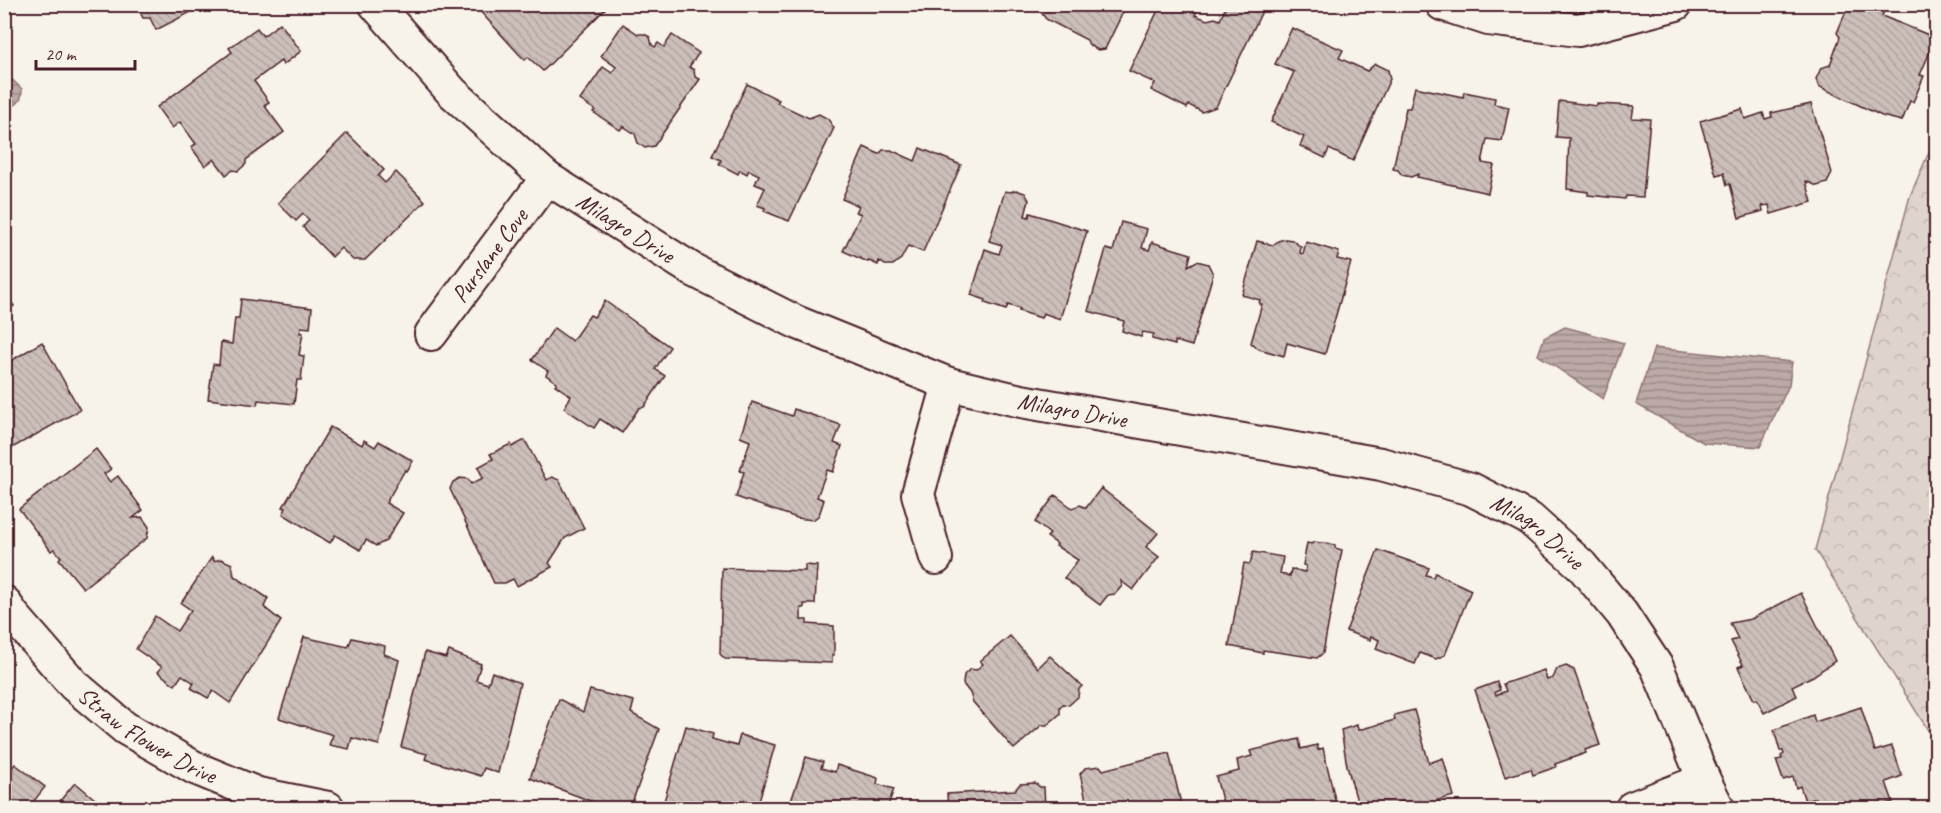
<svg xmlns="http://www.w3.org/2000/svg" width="1941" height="813" viewBox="0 0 1941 813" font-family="Caveat,sans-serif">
<defs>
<pattern id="forest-crowns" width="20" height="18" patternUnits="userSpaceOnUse" patternTransform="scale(1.5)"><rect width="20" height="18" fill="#ded4cc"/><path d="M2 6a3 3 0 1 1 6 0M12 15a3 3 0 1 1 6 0" fill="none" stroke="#c0b6af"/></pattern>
<pattern id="water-rules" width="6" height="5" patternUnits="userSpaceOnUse" patternTransform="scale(1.5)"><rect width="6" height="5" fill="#bcaaa7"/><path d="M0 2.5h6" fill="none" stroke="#9b8a88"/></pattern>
<pattern id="building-back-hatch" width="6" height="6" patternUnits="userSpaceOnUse" patternTransform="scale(1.5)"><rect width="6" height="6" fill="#ccbfb9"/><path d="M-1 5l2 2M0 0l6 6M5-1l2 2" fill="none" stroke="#b1a49f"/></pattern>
</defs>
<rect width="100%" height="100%" fill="#f7f3e8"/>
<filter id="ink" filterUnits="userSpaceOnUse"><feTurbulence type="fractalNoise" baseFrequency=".0167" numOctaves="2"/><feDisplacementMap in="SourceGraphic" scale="12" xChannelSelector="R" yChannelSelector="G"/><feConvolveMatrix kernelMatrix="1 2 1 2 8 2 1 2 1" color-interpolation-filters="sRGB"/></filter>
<g filter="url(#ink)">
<!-- forest -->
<path fill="url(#forest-crowns)" stroke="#947a7c" stroke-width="1.5" d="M 1936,136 L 1936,743 L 1815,550 L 1910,196 Z"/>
<!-- water -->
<g fill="url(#water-rules)" stroke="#8e7275" stroke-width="1.5">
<path d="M 5,73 L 22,89 C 22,99 19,105 9,107 L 5,105 Z"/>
<path d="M 1565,327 L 1624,343 L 1603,399 L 1538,355 L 1544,338 Z"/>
<path d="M 1654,348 L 1792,362 L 1789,385 L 1760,447 L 1704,443 L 1636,404 Z"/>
</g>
<!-- building -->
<g fill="url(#building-back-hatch)" stroke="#4a1f2b" stroke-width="1.5">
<path d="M 136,4 L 195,4 L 197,9 L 156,30 L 150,18 L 143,18 Z"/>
<path d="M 480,4 L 600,4 L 605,9 L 543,71 L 528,57 L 525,60 L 518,53 L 477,8 Z"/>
<path d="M 1029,4 L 1127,4 L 1105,49 L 1098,50 L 1089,45 L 1087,40 L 1046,19 L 1037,7 Z"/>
<path d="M 1161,4 L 1200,4 L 1195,15 L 1207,20 L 1215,18 L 1220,20 L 1227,4 L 1253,4 L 1263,9 L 1216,107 L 1202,112 L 1189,105 L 1187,108 L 1151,90 L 1155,83 L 1129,71 Z"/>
<path d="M 1849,4 L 1887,4 L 1882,16 L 1936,38 L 1920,75 L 1924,76 L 1913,102 L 1910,101 L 1902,121 L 1882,116 L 1820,87 L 1816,79 L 1821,68 L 1830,65 L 1840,37 L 1837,33 Z"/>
<path d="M 280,23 L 301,51 L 283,65 L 281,61 L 254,81 L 269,102 L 264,105 L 284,132 L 246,160 L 246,164 L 238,171 L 233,170 L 226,175 L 214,159 L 205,166 L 191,147 L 196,144 L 180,122 L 172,128 L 157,107 L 232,52 L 229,48 L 257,28 L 263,36 Z"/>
<path d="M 623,24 L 638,34 L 644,34 L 650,37 L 652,45 L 655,47 L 658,43 L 664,47 L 672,35 L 699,53 L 689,67 L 694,70 L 695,77 L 700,79 L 654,146 L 645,148 L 638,143 L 635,134 L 623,126 L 620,130 L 593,112 L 595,110 L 580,100 L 603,67 L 612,73 L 616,67 L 601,56 Z"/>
<path d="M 1292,28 L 1343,50 L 1339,58 L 1367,71 L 1375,64 L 1388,70 L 1390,79 L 1353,161 L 1329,149 L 1325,158 L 1300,146 L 1304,137 L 1271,122 L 1294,72 L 1275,64 Z"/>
<path d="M 747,84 L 779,100 L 777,103 L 809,118 L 819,114 L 828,119 L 834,128 L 789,221 L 764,211 L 765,208 L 757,205 L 765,188 L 755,184 L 759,175 L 749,170 L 747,174 L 740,170 L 738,174 L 719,164 L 721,160 L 712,156 Z"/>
<path d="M 1415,87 L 1463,97 L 1464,92 L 1495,98 L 1494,104 L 1509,107 L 1502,141 L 1487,139 L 1482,163 L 1494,165 L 1488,193 L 1417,177 L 1418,174 L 1411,177 L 1402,175 L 1398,170 L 1393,169 L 1406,108 L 1410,108 Z"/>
<path d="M 1559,101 L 1597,106 L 1597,104 L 1634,106 L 1632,118 L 1650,119 L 1643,197 L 1626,196 L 1625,199 L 1588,195 L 1588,192 L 1567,189 L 1569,138 L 1556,137 Z"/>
<path d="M 1811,104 L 1832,173 L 1827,183 L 1817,186 L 1806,181 L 1812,202 L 1771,214 L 1769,205 L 1762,206 L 1763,211 L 1739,218 L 1730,184 L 1727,185 L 1724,173 L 1716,175 L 1700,121 L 1742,109 L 1745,119 L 1763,113 L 1765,119 L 1772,117 L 1771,113 Z"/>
<path d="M 347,133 L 384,170 L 378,176 L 385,183 L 396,172 L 425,201 L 365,260 L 353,260 L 341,248 L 332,257 L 303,227 L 309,220 L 303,214 L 296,221 L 278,203 Z"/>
<path d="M 864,147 L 879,154 L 883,150 L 891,150 L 915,161 L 920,148 L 961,165 L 923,252 L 908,246 L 901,259 L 893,265 L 885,265 L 879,261 L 878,265 L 869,261 L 868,262 L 843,251 L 861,214 L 856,212 L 859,206 L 842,199 Z"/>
<path d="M 1016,190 L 1025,193 L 1029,200 L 1025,216 L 1029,217 L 1030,213 L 1087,231 L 1060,319 L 1043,313 L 1041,318 L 1019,311 L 1020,309 L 1008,305 L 1006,310 L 985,303 L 986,300 L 971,295 L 985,249 L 999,254 L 1002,245 L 989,241 L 1005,191 L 1010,192 Z"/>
<path d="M 1121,222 L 1147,229 L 1142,248 L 1149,250 L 1152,242 L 1161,245 L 1191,254 L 1188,266 L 1197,261 L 1208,264 L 1213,274 L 1192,346 L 1175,341 L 1175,345 L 1152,339 L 1154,334 L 1143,332 L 1141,337 L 1122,331 L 1124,321 L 1088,311 L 1106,249 L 1113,251 Z"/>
<path d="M 1285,239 L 1292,240 L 1301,247 L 1300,253 L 1303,254 L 1306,242 L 1339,252 L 1337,259 L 1351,262 L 1325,354 L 1287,343 L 1284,356 L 1259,349 L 1251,343 L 1262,304 L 1259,304 L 1260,300 L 1242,295 L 1257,241 L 1273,245 L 1278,241 Z"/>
<path d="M 4,291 L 14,306 L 4,312 Z"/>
<path d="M 241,299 L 312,308 L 310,328 L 301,327 L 300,333 L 303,333 L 299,355 L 304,356 L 301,380 L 297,380 L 294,404 L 258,400 L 257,405 L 208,399 L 213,364 L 219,365 L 221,342 L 232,344 L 235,318 L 239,318 Z"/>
<path d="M 605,301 L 670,347 L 655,369 L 665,376 L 644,407 L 639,408 L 622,433 L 600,419 L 594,428 L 564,408 L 571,396 L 555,385 L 557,383 L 546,375 L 548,371 L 532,360 L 554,328 L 572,341 L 590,315 L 594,317 Z"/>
<path d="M 42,342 L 80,410 L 12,448 L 4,434 L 4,365 Z"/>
<path d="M 752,402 L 792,416 L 794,409 L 841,425 L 834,443 L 842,446 L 833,472 L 827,470 L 817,497 L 824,500 L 819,515 L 813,520 L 797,518 L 736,497 L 744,472 L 740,471 L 750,441 L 740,437 Z"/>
<path d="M 330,427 L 362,445 L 364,440 L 375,447 L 379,441 L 413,461 L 407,471 L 405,470 L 386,503 L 403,513 L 386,541 L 376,546 L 366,540 L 360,550 L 335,535 L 330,543 L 283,514 L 286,508 L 283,507 Z"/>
<path d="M 525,440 L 546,480 L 552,477 L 559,480 L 584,528 L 565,538 L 549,563 L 552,567 L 517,586 L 513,579 L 505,583 L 494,583 L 450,489 L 453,482 L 460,478 L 468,479 L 471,484 L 483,478 L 478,467 L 493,459 L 490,454 L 511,444 L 512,447 Z"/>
<path d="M 96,449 L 111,469 L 104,474 L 110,482 L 118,476 L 143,510 L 133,518 L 142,517 L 149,527 L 147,538 L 83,588 L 59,559 L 61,557 L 54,549 L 51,551 L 19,509 Z"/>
<path d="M 1101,488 L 1158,533 L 1146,547 L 1159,557 L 1133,590 L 1121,581 L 1122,586 L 1115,594 L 1108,595 L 1100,605 L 1064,578 L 1078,560 L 1056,546 L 1057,544 L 1047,537 L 1050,534 L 1035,522 L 1055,495 L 1072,508 L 1080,505 L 1086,508 Z"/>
<path d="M 1314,542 L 1335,545 L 1335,548 L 1342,550 L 1323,653 L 1317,658 L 1263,650 L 1263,653 L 1229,646 L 1244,563 L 1250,564 L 1253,552 L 1283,557 L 1280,574 L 1290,576 L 1291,569 L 1305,572 L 1306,566 L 1303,565 L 1307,543 L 1313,544 Z"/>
<path d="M 1378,550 L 1429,568 L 1426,575 L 1433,577 L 1435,573 L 1471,590 L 1445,655 L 1436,659 L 1420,653 L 1415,664 L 1376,649 L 1379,640 L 1371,636 L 1370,640 L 1346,631 Z"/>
<path d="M 212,557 L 214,561 L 221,559 L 232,564 L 234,576 L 268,598 L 264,607 L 281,621 L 230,703 L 213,691 L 208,698 L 191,688 L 194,683 L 182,675 L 175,685 L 158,672 L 162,667 L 136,649 L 155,616 L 177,631 L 191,610 L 181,603 Z"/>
<path d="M 805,565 L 817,566 L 815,604 L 804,604 L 804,608 L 801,608 L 801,620 L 807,620 L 807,624 L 834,626 L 834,655 L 832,655 L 832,663 L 725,659 L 720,654 L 722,568 L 805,571 Z"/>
<path d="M 1801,593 L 1835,661 L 1813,676 L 1792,686 L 1797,696 L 1764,713 L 1757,699 L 1754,700 L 1738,667 L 1743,665 L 1731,641 L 1738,639 L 1730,623 L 1751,619 Z"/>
<path d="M 1010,636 L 1038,668 L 1050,656 L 1082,686 L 1079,689 L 1078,697 L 1069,705 L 1063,704 L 1060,707 L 1060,714 L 1047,725 L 1042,725 L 1014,749 L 973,702 L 970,693 L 963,684 L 964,675 L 970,669 L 976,670 L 983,664 L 980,661 Z"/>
<path d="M 304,637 L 348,647 L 352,638 L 385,646 L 384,654 L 399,660 L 379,745 L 352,738 L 349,749 L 329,745 L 333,735 L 279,718 Z"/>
<path d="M 449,651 L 481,664 L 476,680 L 488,684 L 492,672 L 520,683 L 498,773 L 484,768 L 481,776 L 425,759 L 427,754 L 401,747 L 425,652 L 446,658 Z"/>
<path d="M 1566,666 L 1574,670 L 1600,745 L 1585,750 L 1586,753 L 1555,764 L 1556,767 L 1533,775 L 1531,769 L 1505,777 L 1475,690 L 1497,682 L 1500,690 L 1495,692 L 1496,695 L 1506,691 L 1503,684 L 1544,670 L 1547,680 L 1553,678 L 1557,669 Z"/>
<path d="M 590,690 L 634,701 L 631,713 L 659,729 L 630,808 L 609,808 L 530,778 L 559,699 L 583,712 Z"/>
<path d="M 1861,707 L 1875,751 L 1892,746 L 1902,776 L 1886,782 L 1893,802 L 1870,808 L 1819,808 L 1816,798 L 1805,801 L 1800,786 L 1796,788 L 1793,777 L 1783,780 L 1776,760 L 1782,759 L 1781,756 L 1784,754 L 1783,751 L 1780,751 L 1774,730 L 1813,715 L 1815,722 Z"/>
<path d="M 1414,710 L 1429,763 L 1443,758 L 1454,796 L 1438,800 L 1439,804 L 1424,808 L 1403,808 L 1402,802 L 1379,808 L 1359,808 L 1347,766 L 1341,730 L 1357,725 L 1358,730 L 1395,720 L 1394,715 Z"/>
<path d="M 686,726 L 713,734 L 712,739 L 737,746 L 740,735 L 775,745 L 757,808 L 662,808 Z"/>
<path d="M 1299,739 L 1301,749 L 1317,745 L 1318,750 L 1323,748 L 1337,808 L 1224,808 L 1216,777 L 1239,771 L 1237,760 L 1252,756 L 1250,751 Z"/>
<path d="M 1169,753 L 1182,808 L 1088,808 L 1080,774 L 1085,768 L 1100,766 L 1103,770 Z"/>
<path d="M 806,757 L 823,762 L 821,768 L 835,772 L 837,765 L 878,778 L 877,784 L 894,789 L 887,808 L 806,808 L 807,807 L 791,801 Z"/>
<path d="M 15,764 L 45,787 L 33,802 L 41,808 L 4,808 L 4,777 Z"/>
<path d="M 1035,783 L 1040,787 L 1044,787 L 1045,808 L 948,808 L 947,794 L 1015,790 L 1020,784 Z"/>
<path d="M 74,784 L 77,784 L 96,800 L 95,801 L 102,808 L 54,808 Z"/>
</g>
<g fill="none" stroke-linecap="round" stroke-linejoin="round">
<!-- minor casing -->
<g stroke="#4a1f2b" stroke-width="36">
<g id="minor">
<path id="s1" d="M 375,4 L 452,92 L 547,178 L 693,270 L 796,322 L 949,384 L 1021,401 L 1381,464 L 1471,489 L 1530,519 L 1581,565 L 1622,614 L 1657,667 L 1704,780 L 1718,808"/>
<path d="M 1442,4 L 1488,19 L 1578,30 L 1676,4"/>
<path id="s2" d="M 431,334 L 547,178"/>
<path d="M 936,558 L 918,494 L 949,384"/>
<path id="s3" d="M 4,602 L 13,615 L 74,685 L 125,728 L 195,768 L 258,794 L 328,808"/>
<path d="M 1632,808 L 1704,780"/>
</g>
</g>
<!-- minor -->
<use href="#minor" stroke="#f7f3e8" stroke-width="32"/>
</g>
</g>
<g text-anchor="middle" stroke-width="4.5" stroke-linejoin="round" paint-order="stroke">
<!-- street labels -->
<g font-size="24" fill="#4a1f2b" stroke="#f7f3e8">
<text dy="8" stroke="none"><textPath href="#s1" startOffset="338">Milagro Drive</textPath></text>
<text dy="8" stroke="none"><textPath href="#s2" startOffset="98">Purslane Cove</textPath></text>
<text dy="8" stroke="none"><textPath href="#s1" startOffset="824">Milagro Drive</textPath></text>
<text dy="8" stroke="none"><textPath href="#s1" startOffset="1310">Milagro Drive</textPath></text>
<text dy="8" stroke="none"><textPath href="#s3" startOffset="198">Straw Flower Drive</textPath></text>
</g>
</g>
<!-- margin -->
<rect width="1941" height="813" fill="none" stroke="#f7f3e8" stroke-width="24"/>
<rect x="12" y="12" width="1917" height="789" fill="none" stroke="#4a1f2b" stroke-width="2" filter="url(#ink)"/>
<!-- scale -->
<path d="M36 60v9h99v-9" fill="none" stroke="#4a1f2b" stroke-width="3"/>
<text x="45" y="60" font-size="18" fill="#4a1f2b" stroke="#f7f3e8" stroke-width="4.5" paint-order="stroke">20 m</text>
</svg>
